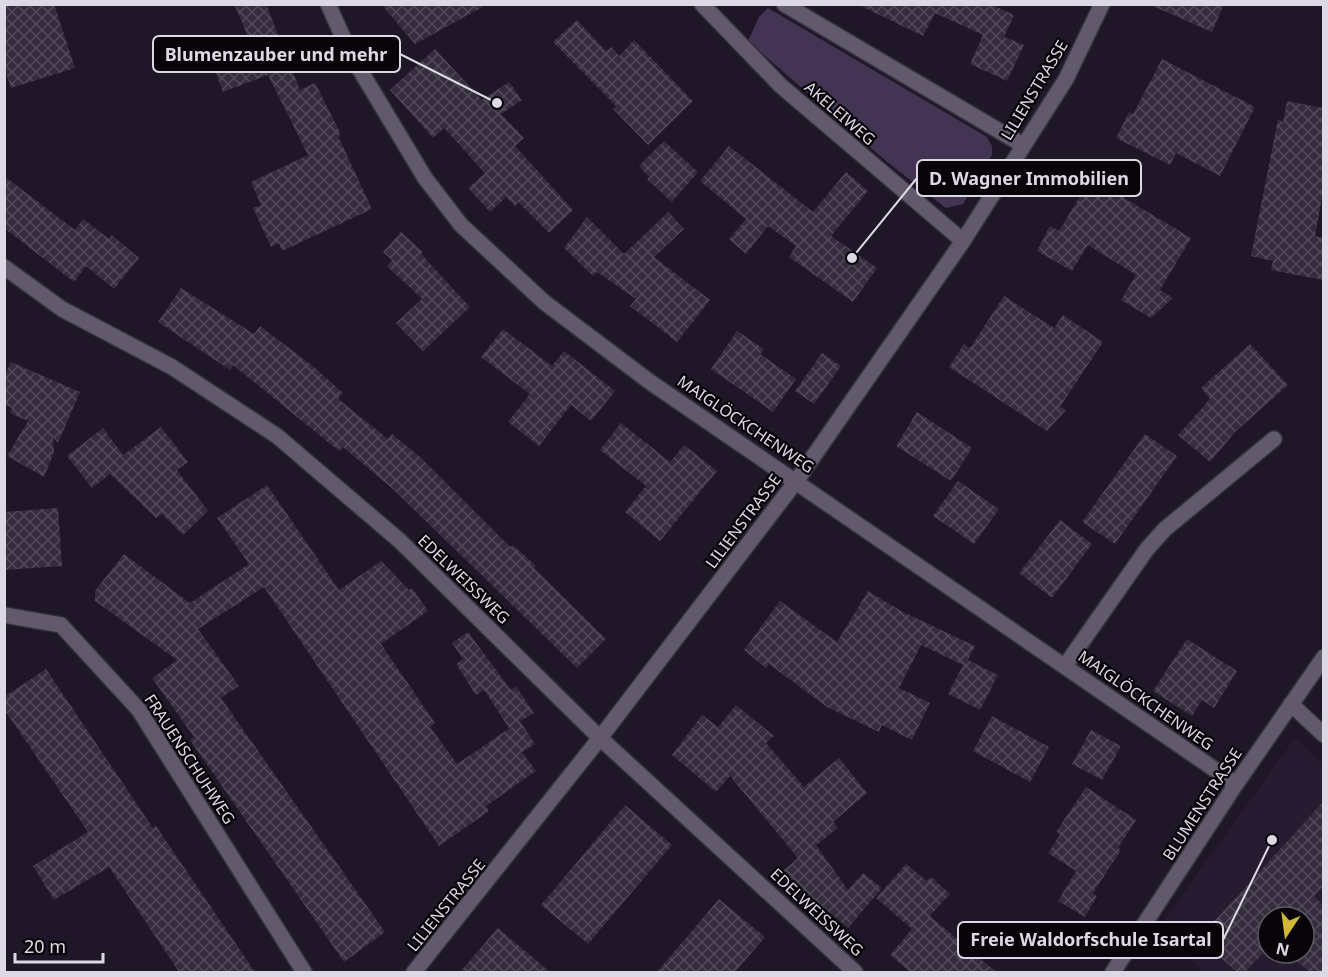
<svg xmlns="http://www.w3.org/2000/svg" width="1328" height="977" viewBox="0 0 1328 977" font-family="'Noto Sans',sans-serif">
<defs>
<pattern id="building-cross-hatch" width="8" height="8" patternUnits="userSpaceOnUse" patternTransform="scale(1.5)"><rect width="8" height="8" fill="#352c3e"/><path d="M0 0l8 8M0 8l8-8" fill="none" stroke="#524a5a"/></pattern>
</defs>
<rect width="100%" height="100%" fill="#1f1727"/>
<!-- built -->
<path fill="#271b31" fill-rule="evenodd" d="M 1295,738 L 1323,764 L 1323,972 L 1204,972 L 1157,930 ZM 1268,917 L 1304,917 L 1304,953 L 1268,953 Z"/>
<!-- green -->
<path fill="#443454" d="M 768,8 L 987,137 L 992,146 L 992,155 L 963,204 L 946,208 L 886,161 L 748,41 L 759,17 Z"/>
<!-- building -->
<g fill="url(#building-cross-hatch)">
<path d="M 4,4 L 54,4 L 75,68 L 11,88 L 4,67 Z"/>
<path d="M 234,4 L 266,4 L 300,90 L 315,83 L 341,134 L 338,136 L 372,209 L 282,251 L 279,243 L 271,247 L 253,208 L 261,205 L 251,182 L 308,155 L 268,75 L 223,92 L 207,50 L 247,34 Z"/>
<path d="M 381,4 L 488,4 L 415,44 Z"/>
<path d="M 857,4 L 990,4 L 1014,15 L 1004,37 L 1024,45 L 1007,81 L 970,64 L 983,35 L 935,13 L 923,36 Z"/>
<path d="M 1148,4 L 1224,4 L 1212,32 Z"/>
<path d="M 577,20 L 606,51 L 611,47 L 619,56 L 634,40 L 693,101 L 648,145 L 613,109 L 616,106 L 553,42 Z"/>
<path d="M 435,49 L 482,100 L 509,82 L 522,100 L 501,114 L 524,138 L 515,146 L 573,210 L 549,233 L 518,202 L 515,206 L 506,197 L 490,212 L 468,188 L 485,173 L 444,128 L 433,138 L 390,90 Z"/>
<path d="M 1162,59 L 1255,107 L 1220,176 L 1176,153 L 1170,165 L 1116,138 L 1129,112 L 1133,114 Z"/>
<path d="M 1287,101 L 1323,108 L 1323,191 L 1315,236 L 1323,238 L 1323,280 L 1271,270 L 1273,261 L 1251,256 L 1278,119 L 1283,122 Z"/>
<path d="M 664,141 L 698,172 L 672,202 L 647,179 L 649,177 L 639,166 Z"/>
<path d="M 729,146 L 813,212 L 846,172 L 868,191 L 831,236 L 877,268 L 853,302 L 789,257 L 796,246 L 768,226 L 746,254 L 729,239 L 746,219 L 700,181 Z"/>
<path d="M 4,176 L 75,230 L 83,219 L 109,239 L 112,235 L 139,258 L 114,289 L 86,266 L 74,282 L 4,228 Z"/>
<path d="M 1091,178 L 1191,238 L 1160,290 L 1173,298 L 1151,318 L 1121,300 L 1136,275 L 1088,245 L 1072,271 L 1037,251 L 1050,226 L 1059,231 Z"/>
<path d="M 668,212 L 684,229 L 654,257 L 710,300 L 677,342 L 630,306 L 636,299 L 597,272 L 593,276 L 564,248 L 587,217 L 624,254 Z"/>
<path d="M 401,232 L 423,252 L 421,254 L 470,307 L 423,351 L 396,323 L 422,299 L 387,266 L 392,260 L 383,252 Z"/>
<path d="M 181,288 L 254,334 L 260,326 L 314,367 L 343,393 L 338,399 L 388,439 L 392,434 L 420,457 L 510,547 L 513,545 L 536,566 L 534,568 L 606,639 L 577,668 L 394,490 L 343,447 L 339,451 L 233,365 L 230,370 L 158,322 Z"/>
<path d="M 1004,296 L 1054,328 L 1063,315 L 1103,342 L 1060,407 L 1066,410 L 1047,431 L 949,367 L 964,344 L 970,348 Z"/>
<path d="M 503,329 L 552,366 L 564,351 L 615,391 L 591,421 L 571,405 L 539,446 L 508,422 L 530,394 L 481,357 Z"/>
<path d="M 737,331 L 764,349 L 760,354 L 796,379 L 773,412 L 711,369 Z"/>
<path d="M 1250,344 L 1288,385 L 1235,432 L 1210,462 L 1178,435 L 1210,399 L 1201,388 Z"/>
<path d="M 822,353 L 841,366 L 814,404 L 795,391 Z"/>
<path d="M 11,362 L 80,392 L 58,443 L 53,437 L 54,452 L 44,477 L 7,456 L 28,421 L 10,413 L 12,408 L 4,404 L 4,376 Z"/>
<path d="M 917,412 L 972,448 L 951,481 L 896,446 Z"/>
<path d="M 621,423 L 670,462 L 684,445 L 717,471 L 660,541 L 625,512 L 646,486 L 600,450 Z"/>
<path d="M 161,427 L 188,462 L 177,470 L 208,511 L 183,535 L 162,514 L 156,518 L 110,474 L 92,488 L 67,456 L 103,428 L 123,455 Z"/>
<path d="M 1145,434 L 1177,456 L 1115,544 L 1082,522 Z"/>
<path d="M 958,481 L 999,509 L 974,544 L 933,516 Z"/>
<path d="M 267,485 L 339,590 L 381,561 L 409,590 L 412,588 L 428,611 L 381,644 L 435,723 L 430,727 L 457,764 L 519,722 L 509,728 L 484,690 L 476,695 L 456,664 L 463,659 L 452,643 L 468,632 L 511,690 L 516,686 L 534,713 L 520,721 L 535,744 L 522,752 L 536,771 L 486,806 L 489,811 L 439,846 L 264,587 L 198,629 L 239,686 L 221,698 L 385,932 L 344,962 L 190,740 L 194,737 L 152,678 L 177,660 L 95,601 L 95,591 L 124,554 L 190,603 L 249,564 L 217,518 Z"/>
<path d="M 58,508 L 62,566 L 4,570 L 4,512 Z"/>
<path d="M 1060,520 L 1092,544 L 1052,598 L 1019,573 Z"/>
<path d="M 868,591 L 901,611 L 975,646 L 968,660 L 998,675 L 980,710 L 948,694 L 963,665 L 921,645 L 899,688 L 930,703 L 912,740 L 882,725 L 879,732 L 827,707 L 769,664 L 766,668 L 744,650 L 780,601 L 837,642 Z"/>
<path d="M 1187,639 L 1237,671 L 1214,708 L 1202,700 L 1192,716 L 1153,691 Z"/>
<path d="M 46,669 L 153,828 L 156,826 L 255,972 L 179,972 L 109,867 L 54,900 L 33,866 L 88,832 L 4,709 L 4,697 Z"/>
<path d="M 736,705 L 774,736 L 766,743 L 804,787 L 839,758 L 867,793 L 833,822 L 838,828 L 816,845 L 848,890 L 863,873 L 882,888 L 848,928 L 811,897 L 808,900 L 783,871 L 798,858 L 730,776 L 716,792 L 672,755 L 702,715 L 718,727 Z"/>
<path d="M 992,716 L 1049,747 L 1030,782 L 973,751 Z"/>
<path d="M 1091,730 L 1121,746 L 1102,780 L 1072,764 Z"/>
<path d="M 1086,787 L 1136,820 L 1118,848 L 1121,850 L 1093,893 L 1097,896 L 1085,917 L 1058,901 L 1076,871 L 1048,853 L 1060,835 L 1056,832 Z"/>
<path d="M 1323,802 L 1323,886 L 1314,896 L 1323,905 L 1323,972 L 1310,972 L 1288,953 L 1304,953 L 1304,917 L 1268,917 L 1268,948 L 1245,972 L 1237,972 L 1199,938 Z"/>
<path d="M 625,805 L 672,845 L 588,944 L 541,905 Z"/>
<path d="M 906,864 L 927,881 L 931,877 L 950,894 L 930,916 L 996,972 L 910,972 L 890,955 L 912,929 L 876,898 Z"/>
<path d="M 719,899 L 765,937 L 735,972 L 657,972 Z"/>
<path d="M 498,928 L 550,972 L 460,972 Z"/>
</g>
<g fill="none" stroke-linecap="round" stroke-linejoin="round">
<!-- minor casing -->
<g stroke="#38323e" stroke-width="18">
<g id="minor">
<path d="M 328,4 L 351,55 L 425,178 L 461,225 L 544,302 L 650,382 L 1236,784"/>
<path d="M 702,4 L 781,86 L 963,241"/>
<path d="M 784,4 L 1023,145"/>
<path d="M 4,267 L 62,309 L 172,367 L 277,436 L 400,541 L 600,738 L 855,972"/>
<path d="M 4,615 L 61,625 L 139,710 L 304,972"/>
<path d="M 1065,666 L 1147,549 L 1165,529 L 1274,439"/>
<path d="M 1291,704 L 1324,735"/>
<path d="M 414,972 L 600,738 L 797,480 L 963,241 L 1066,79 L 1102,4"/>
<path d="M 1113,972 L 1236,784 L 1324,657"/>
</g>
</g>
<!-- minor -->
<use href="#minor" stroke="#63596d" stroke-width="15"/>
</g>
<g text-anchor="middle" stroke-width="4.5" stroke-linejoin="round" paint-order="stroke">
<!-- street labels -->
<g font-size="16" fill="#ddd8e3" stroke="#07050a">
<text transform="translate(1034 90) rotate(-59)" y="6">LILIENSTRASSE</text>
<text transform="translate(840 113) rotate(41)" y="6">AKELEIWEG</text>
<text transform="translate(746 424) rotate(34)" y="6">MAIGLÖCKCHENWEG</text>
<text transform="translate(743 521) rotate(-53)" y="6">LILIENSTRASSE</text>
<text transform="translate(464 579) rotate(44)" y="6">EDELWEISSWEG</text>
<text transform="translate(1146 700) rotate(35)" y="6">MAIGLÖCKCHENWEG</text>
<text transform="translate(190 759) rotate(57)" y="6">FRAUENSCHUHWEG</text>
<text transform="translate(1202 804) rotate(-57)" y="6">BLUMENSTRASSE</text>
<text transform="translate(446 905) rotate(-51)" y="6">LILIENSTRASSE</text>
<text transform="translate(817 912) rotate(43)" y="6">EDELWEISSWEG</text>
</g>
</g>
<!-- callouts -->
<path fill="none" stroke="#ddd8e3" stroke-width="2" d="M497 103L400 54M852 258L917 178M1272 840L1223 940"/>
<g fill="#ddd8e3" stroke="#07050a" stroke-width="2">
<circle cx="497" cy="103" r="6"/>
<circle cx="852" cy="258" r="6"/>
<circle cx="1272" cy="840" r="6"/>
</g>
<g fill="#07050a" stroke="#ddd8e3" stroke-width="2">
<rect x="153" y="36" width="247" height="36" rx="6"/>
<rect x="917" y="160" width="224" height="36" rx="6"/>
<rect x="958" y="922" width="265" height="36" rx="6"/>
</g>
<g font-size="18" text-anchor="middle" font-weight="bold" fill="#ddd8e3">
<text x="276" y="61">Blumenzauber und mehr</text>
<text x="1029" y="185">D. Wagner Immobilien</text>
<text x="1091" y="946">Freie Waldorfschule Isartal</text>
</g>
<!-- border -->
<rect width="1328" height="977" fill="none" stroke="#ddd8e3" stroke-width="12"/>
<!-- north arrow -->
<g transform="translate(1286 935) rotate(193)"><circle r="28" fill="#07050a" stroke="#5d5961" stroke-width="1.5"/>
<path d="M0-4.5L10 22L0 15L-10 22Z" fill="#d1b736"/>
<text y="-9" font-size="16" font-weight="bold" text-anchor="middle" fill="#ddd8e3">N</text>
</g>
<!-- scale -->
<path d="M15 953v9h88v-9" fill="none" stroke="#ddd8e3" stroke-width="3"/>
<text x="24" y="953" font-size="18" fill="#ddd8e3" stroke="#07050a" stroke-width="4.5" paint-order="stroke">20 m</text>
</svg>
